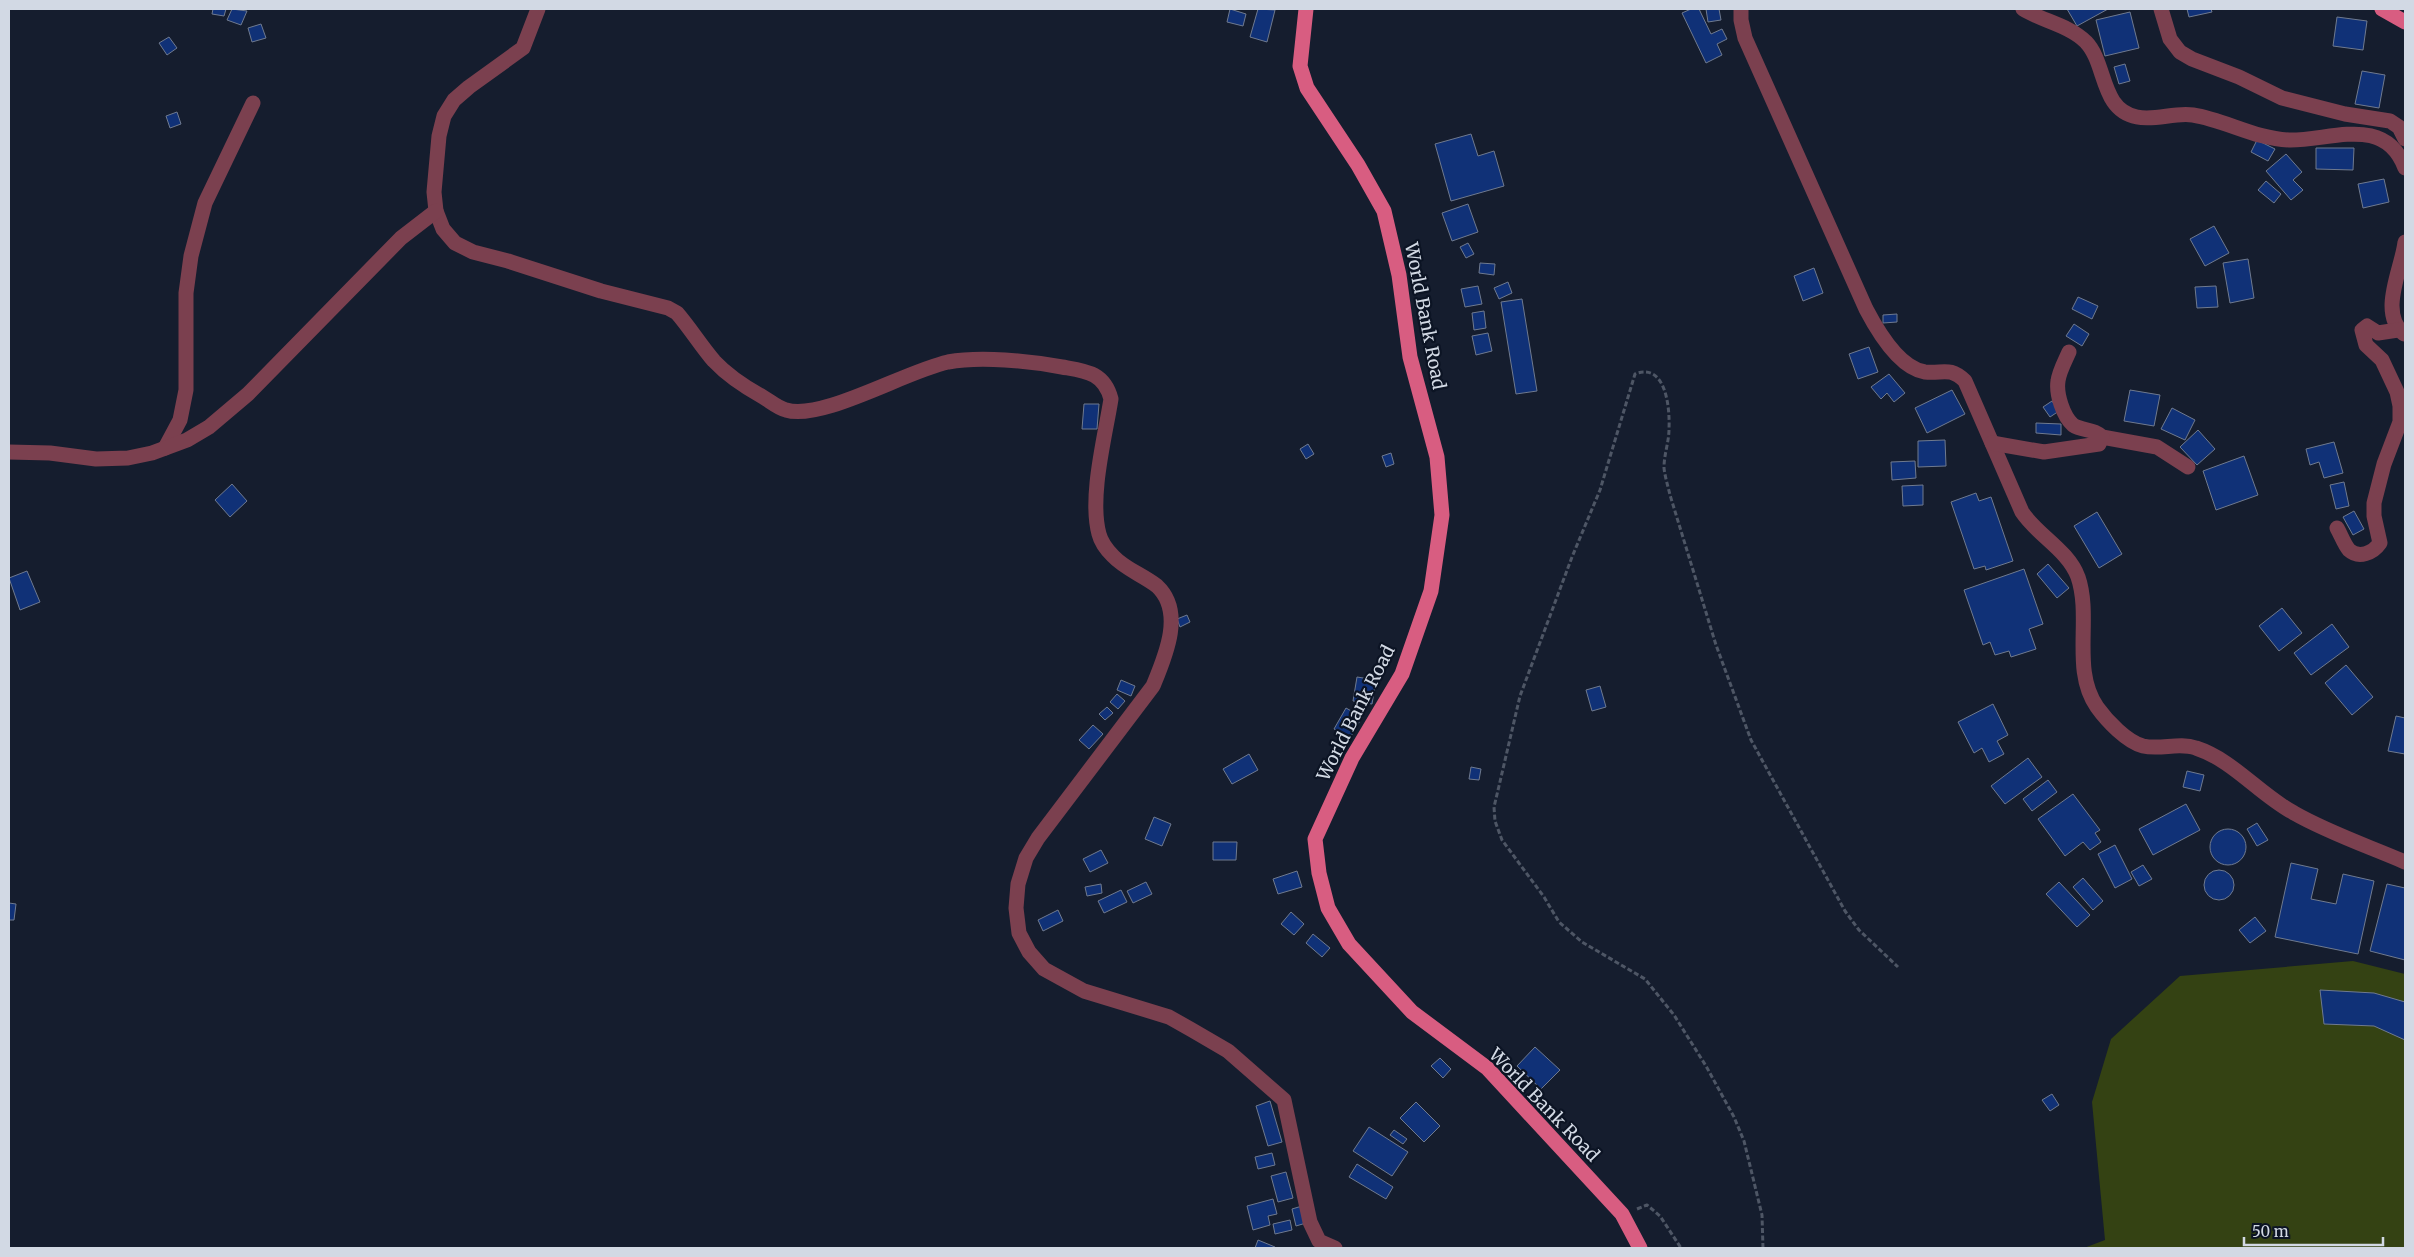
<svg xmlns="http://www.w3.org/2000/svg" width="2414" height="1257" viewBox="0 0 2414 1257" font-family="Merriweather,serif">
<rect width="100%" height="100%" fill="#151d2e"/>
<!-- green -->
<path fill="#344213" d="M 2353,961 L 2405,974 L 2405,1248 L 2084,1248 L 2105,1240 L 2092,1102 L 2111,1039 L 2180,976 Z"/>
<!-- building -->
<g fill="#103177" stroke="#6f7a8f">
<path d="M 213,9 L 226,9 L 224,16 L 212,14 Z"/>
<path d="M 232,9 L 247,11 L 241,25 L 227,20 Z"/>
<path d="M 1230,9 L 1246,14 L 1243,26 L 1227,22 Z"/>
<path d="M 1258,9 L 1275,10 L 1267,42 L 1250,37 Z"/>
<path d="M 1691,9 L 1699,9 L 1711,34 L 1722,29 L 1727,39 L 1717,44 L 1722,55 L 1706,63 L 1682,13 Z"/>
<path d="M 1706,9 L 1719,9 L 1721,20 L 1708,22 Z"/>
<path d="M 2067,9 L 2108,9 L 2077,26 Z"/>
<path d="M 2187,9 L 2211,9 L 2212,12 L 2189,17 Z"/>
<path d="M 2130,12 L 2139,48 L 2105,56 L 2096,20 Z"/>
<path d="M 2337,17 L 2367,21 L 2363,50 L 2333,46 Z"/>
<path d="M 261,24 L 266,38 L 252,42 L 248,28 Z"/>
<path d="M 169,37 L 177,48 L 167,55 L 159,43 Z"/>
<path d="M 2125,64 L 2130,81 L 2119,84 L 2114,67 Z"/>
<path d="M 2362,71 L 2385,75 L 2379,108 L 2355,104 Z"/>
<path d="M 177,112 L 181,124 L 170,128 L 166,116 Z"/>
<path d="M 1471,134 L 1478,156 L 1494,151 L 1504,186 L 1451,201 L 1435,144 Z"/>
<path d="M 2257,140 L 2275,149 L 2268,161 L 2251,152 Z"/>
<path d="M 2316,148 L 2354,148 L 2353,170 L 2316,169 Z"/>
<path d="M 2286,154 L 2302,172 L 2293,180 L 2303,190 L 2291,200 L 2266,171 Z"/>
<path d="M 2384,179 L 2389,202 L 2363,208 L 2358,184 Z"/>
<path d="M 2266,181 L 2281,194 L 2274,203 L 2258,190 Z"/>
<path d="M 1468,204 L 1478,232 L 1452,241 L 1442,213 Z"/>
<path d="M 2214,226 L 2229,253 L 2205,266 L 2190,239 Z"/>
<path d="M 1468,243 L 1474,254 L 1466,258 L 1460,247 Z"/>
<path d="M 2248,259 L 2254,298 L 2230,303 L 2223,263 Z"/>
<path d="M 1480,263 L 1495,264 L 1494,275 L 1479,273 Z"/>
<path d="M 1814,268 L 1823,293 L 1803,301 L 1794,276 Z"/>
<path d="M 1508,282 L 1512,293 L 1499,299 L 1494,288 Z"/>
<path d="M 1478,286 L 1482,304 L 1465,307 L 1461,289 Z"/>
<path d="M 2216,286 L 2218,307 L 2197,308 L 2195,287 Z"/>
<path d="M 2078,297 L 2098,306 L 2092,319 L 2072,309 Z"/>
<path d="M 1522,299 L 1537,391 L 1516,394 L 1501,302 Z"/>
<path d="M 1484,311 L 1486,328 L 1474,330 L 1472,313 Z"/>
<path d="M 1897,314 L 1897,322 L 1883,323 L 1883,315 Z"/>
<path d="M 2074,324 L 2089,334 L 2082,346 L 2066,336 Z"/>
<path d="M 1488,333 L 1492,351 L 1476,355 L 1472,336 Z"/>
<path d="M 1869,347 L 1878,372 L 1858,379 L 1849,354 Z"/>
<path d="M 1889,374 L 1905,393 L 1894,402 L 1887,393 L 1881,399 L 1871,387 Z"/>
<path d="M 1952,390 L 1965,414 L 1927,433 L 1915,408 Z"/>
<path d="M 2130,390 L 2160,395 L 2154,426 L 2124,421 Z"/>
<path d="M 2052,401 L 2059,411 L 2050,417 L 2043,407 Z"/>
<path d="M 1084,404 L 1099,404 L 1097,429 L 1082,429 Z"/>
<path d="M 2172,408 L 2195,420 L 2185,440 L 2161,429 Z"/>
<path d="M 2036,423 L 2061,424 L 2061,435 L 2036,433 Z"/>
<path d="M 2198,430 L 2215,449 L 2197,465 L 2180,447 Z"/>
<path d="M 1945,440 L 1946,466 L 1918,467 L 1918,441 Z"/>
<path d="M 2334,442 L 2343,473 L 2324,478 L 2319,462 L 2310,465 L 2306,449 Z"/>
<path d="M 1308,444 L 1314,454 L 1306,459 L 1300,449 Z"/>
<path d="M 1391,453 L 1394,464 L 1386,467 L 1382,456 Z"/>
<path d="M 2244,456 L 2258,495 L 2216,510 L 2203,471 Z"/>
<path d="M 1915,461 L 1916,478 L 1892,480 L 1891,462 Z"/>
<path d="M 2344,482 L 2349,506 L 2336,509 L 2330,485 Z"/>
<path d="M 232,484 L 247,501 L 230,517 L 215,500 Z"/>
<path d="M 1923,485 L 1923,505 L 1903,506 L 1902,486 Z"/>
<path d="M 1976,493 L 1979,501 L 1991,497 L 2013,561 L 1986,570 L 1985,566 L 1974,569 L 1951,502 Z"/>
<path d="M 2354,511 L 2364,529 L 2353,535 L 2343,517 Z"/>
<path d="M 2097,512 L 2122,554 L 2099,568 L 2074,526 Z"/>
<path d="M 2048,564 L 2069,588 L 2057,598 L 2037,574 Z"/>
<path d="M 2024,569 L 2043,624 L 2029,629 L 2036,649 L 2011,657 L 2009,651 L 1995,655 L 1990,642 L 1983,645 L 1964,590 Z"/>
<path d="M 27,571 L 40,602 L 20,610 L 9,578 Z"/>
<path d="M 2282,608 L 2302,633 L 2279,651 L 2259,626 Z"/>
<path d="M 1187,615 L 1190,622 L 1180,627 L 1177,619 Z"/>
<path d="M 2332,624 L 2349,647 L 2311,675 L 2294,653 Z"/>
<path d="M 2346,665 L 2373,697 L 2352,715 L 2325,683 Z"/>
<path d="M 1357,677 L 1376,680 L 1372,704 L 1353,701 Z"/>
<path d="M 1121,680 L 1135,686 L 1131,696 L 1117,690 Z"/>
<path d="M 1600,686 L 1606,707 L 1592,711 L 1586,690 Z"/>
<path d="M 1117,694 L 1125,701 L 1118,709 L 1110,702 Z"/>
<path d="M 1993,704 L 2008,735 L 1997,741 L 2004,754 L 1989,762 L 1982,748 L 1974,753 L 1958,722 Z"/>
<path d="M 1107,707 L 1113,713 L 1105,720 L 1099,714 Z"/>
<path d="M 1346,708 L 1362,717 L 1350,738 L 1334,729 Z"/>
<path d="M 2396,716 L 2405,718 L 2405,754 L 2388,751 Z"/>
<path d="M 1093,725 L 1103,734 L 1089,749 L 1079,740 Z"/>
<path d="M 1249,754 L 1258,770 L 1232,784 L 1223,769 Z"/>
<path d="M 2028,758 L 2042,777 L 2005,804 L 1991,786 Z"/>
<path d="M 1471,767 L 1481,769 L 1479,780 L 1469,779 Z"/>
<path d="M 2187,771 L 2204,775 L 2200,791 L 2183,787 Z"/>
<path d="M 2048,780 L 2057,792 L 2032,811 L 2023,799 Z"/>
<path d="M 2073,794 L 2100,830 L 2095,833 L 2101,842 L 2090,850 L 2083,842 L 2065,856 L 2038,819 Z"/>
<path d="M 2186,804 L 2200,830 L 2153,855 L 2139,829 Z"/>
<path d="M 1154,817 L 1171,824 L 1162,846 L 1145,839 Z"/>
<path d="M 2257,823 L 2268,840 L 2257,846 L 2247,829 Z"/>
<circle cx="2228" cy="847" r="18"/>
<path d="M 1213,842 L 1237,842 L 1236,860 L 1213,860 Z"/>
<path d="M 2115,845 L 2132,879 L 2115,888 L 2098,854 Z"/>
<path d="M 1101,850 L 1108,863 L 1090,872 L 1083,859 Z"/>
<path d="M 2291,863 L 2318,869 L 2311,899 L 2336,904 L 2343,874 L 2374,881 L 2358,954 L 2275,937 Z"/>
<path d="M 2143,865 L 2152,879 L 2139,886 L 2131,872 Z"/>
<circle cx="2219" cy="885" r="15"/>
<path d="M 1297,871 L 1302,887 L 1278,894 L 1273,879 Z"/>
<path d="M 2083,878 L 2103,901 L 2093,910 L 2073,887 Z"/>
<path d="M 1146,882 L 1152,894 L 1133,903 L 1127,891 Z"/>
<path d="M 2059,882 L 2090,915 L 2077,927 L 2046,894 Z"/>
<path d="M 1101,884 L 1102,893 L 1087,896 L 1085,887 Z"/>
<path d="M 2387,884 L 2405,888 L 2405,960 L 2370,951 Z"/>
<path d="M 1121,890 L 1127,902 L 1104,913 L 1098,901 Z"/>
<path d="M 9,903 L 16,904 L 14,920 L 9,920 Z"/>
<path d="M 1058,910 L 1063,921 L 1043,931 L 1038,920 Z"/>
<path d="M 1291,912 L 1304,924 L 1294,935 L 1281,924 Z"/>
<path d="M 2255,917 L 2266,931 L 2250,943 L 2239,930 Z"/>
<path d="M 1313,934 L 1330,948 L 1322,957 L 1306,943 Z"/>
<path d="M 2320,990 L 2374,993 L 2405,1002 L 2405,1040 L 2374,1026 L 2324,1024 Z"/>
<path d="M 1535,1047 L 1560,1070 L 1541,1089 L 1517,1066 Z"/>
<path d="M 1440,1058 L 1451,1069 L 1443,1078 L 1431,1066 Z"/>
<path d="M 2052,1094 L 2059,1105 L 2050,1111 L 2042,1100 Z"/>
<path d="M 1270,1101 L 1282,1142 L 1268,1146 L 1256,1106 Z"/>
<path d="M 1416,1102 L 1440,1126 L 1424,1142 L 1400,1118 Z"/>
<path d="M 1369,1127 L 1408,1152 L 1392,1176 L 1353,1151 Z"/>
<path d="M 1394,1130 L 1407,1139 L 1403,1144 L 1390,1135 Z"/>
<path d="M 1272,1153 L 1275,1165 L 1258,1169 L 1255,1157 Z"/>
<path d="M 1357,1164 L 1393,1187 L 1386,1199 L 1349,1177 Z"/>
<path d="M 1286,1172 L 1293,1198 L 1278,1202 L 1271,1176 Z"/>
<path d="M 1273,1199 L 1277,1214 L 1268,1216 L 1270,1225 L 1253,1230 L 1247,1206 Z"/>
<path d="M 1302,1206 L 1306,1223 L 1296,1226 L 1292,1209 Z"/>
<path d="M 1290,1220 L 1292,1230 L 1275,1234 L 1273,1224 Z"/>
<path d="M 1258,1240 L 1275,1247 L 1274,1248 L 1255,1248 Z"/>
</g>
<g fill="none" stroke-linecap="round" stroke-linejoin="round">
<!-- path -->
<g stroke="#4e5665" stroke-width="3" stroke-dasharray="5 2.5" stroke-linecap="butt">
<path d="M 1637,1209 L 1647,1205 L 1660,1216 L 1681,1248"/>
<path d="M 1763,1248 L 1762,1215 L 1744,1141 L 1734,1117 L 1706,1066 L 1674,1015 L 1645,979 L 1582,942 L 1559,922 L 1544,897 L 1502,840 L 1495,821 L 1494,807 L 1499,786 L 1520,696 L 1572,557 L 1600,490 L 1635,374 C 1666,362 1670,408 1669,429 C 1669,442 1664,454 1664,468 C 1665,477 1668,486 1670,495 L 1716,645 L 1751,740 L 1845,911 L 1859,930 L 1898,967"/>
</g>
<!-- minor -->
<g stroke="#7b404f" stroke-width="15">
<path d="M 538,9 L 523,48 L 469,87 L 454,100 L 444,116 L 439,136 L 434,192 L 436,211 L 443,229 L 455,243 L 473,252 L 508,261 L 601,291 L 668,308 L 677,313 C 690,328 701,346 714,361 C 728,376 745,387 763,397 C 770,401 778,408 786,410 C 822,421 906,371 948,362 C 981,356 1029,361 1062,367 C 1085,371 1104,372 1111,399 C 1105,437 1089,497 1099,534 C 1101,542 1107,550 1113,556 C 1125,569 1143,575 1157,586 C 1185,612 1165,657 1153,686 L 1038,838 L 1026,858 L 1018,884 L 1016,908 L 1019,933 L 1029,952 L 1044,969 L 1084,991 L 1169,1017 L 1192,1030 L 1228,1051 L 1284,1100 L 1310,1222 L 1319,1241 L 1335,1248"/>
<path d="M 1741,9 L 1741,20 L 1745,38 L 1866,309 C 1877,330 1899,368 1925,372 C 1943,374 1949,366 1965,381 L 2022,512 C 2037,535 2068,550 2078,577 C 2092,618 2071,670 2097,707 C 2107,721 2127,742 2143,746 C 2161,750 2179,742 2196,748 C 2233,760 2260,795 2294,813 C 2329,833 2368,846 2405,862"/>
<path d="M 2023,9 C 2042,21 2069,25 2086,42 C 2107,64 2100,110 2137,117 C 2155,121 2175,112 2193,115 C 2225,120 2256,139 2289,140 C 2330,141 2385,114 2405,168"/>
<path d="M 2161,9 L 2170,39 L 2180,52 L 2192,59 L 2239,77 L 2282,98 L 2345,114 L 2390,121 L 2399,127 L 2405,139"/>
<path d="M 2404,334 C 2378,313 2402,269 2405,242"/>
<path d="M 2102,437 L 2157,447 L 2188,467"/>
<path d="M 1992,443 L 2044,452 L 2099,444 L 2102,437 C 2095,429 2082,431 2073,425 C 2063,416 2056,394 2058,381 C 2059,372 2065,361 2069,352"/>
<path d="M 165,448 L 180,420 L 186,390 L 186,293 L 191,256 L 205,203 L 253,103"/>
<path d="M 9,452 L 50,453 L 96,459 L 128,458 L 152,453 L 187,440 L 209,427 L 248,394 L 401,238 L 436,211"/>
<path d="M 2337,528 C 2341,535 2344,544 2349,550 C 2359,559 2373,553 2380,543 L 2374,516 L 2374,503 L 2384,464 L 2400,422 L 2400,406 L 2397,392 L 2382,360 L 2366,345 L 2362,330 L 2367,326 L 2378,333 L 2398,330"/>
</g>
<!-- major -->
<g stroke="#d85d81" stroke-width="15">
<path d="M 1306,9 L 1300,66 L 1307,88 L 1358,165 L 1384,211 L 1399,275 L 1410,357 L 1437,457 L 1442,515 L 1431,591 L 1402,674 L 1352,758 L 1315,839 L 1319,873 L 1328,908 L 1349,944 L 1412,1012 L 1487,1068 L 1622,1214 L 1640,1248"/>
<path d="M 2382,9 L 2405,22"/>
</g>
</g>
<g text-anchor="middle" stroke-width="4.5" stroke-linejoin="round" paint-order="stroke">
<!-- street labels -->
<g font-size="18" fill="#d2d9e4" stroke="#0c1424">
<text transform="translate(1425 316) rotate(79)" y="6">World Bank Road</text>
<text transform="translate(1356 713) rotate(-63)" y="6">World Bank Road</text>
<text transform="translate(1544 1105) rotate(46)" y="6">World Bank Road</text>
</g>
</g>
<!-- border -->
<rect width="2414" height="1257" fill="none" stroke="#d2d9e4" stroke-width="20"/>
<!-- scale -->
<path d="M2244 1237v8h139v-8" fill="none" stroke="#d2d9e4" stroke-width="2.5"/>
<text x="2252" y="1237" font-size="15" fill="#d2d9e4" stroke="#0c1424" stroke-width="4" paint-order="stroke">50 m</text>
</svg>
